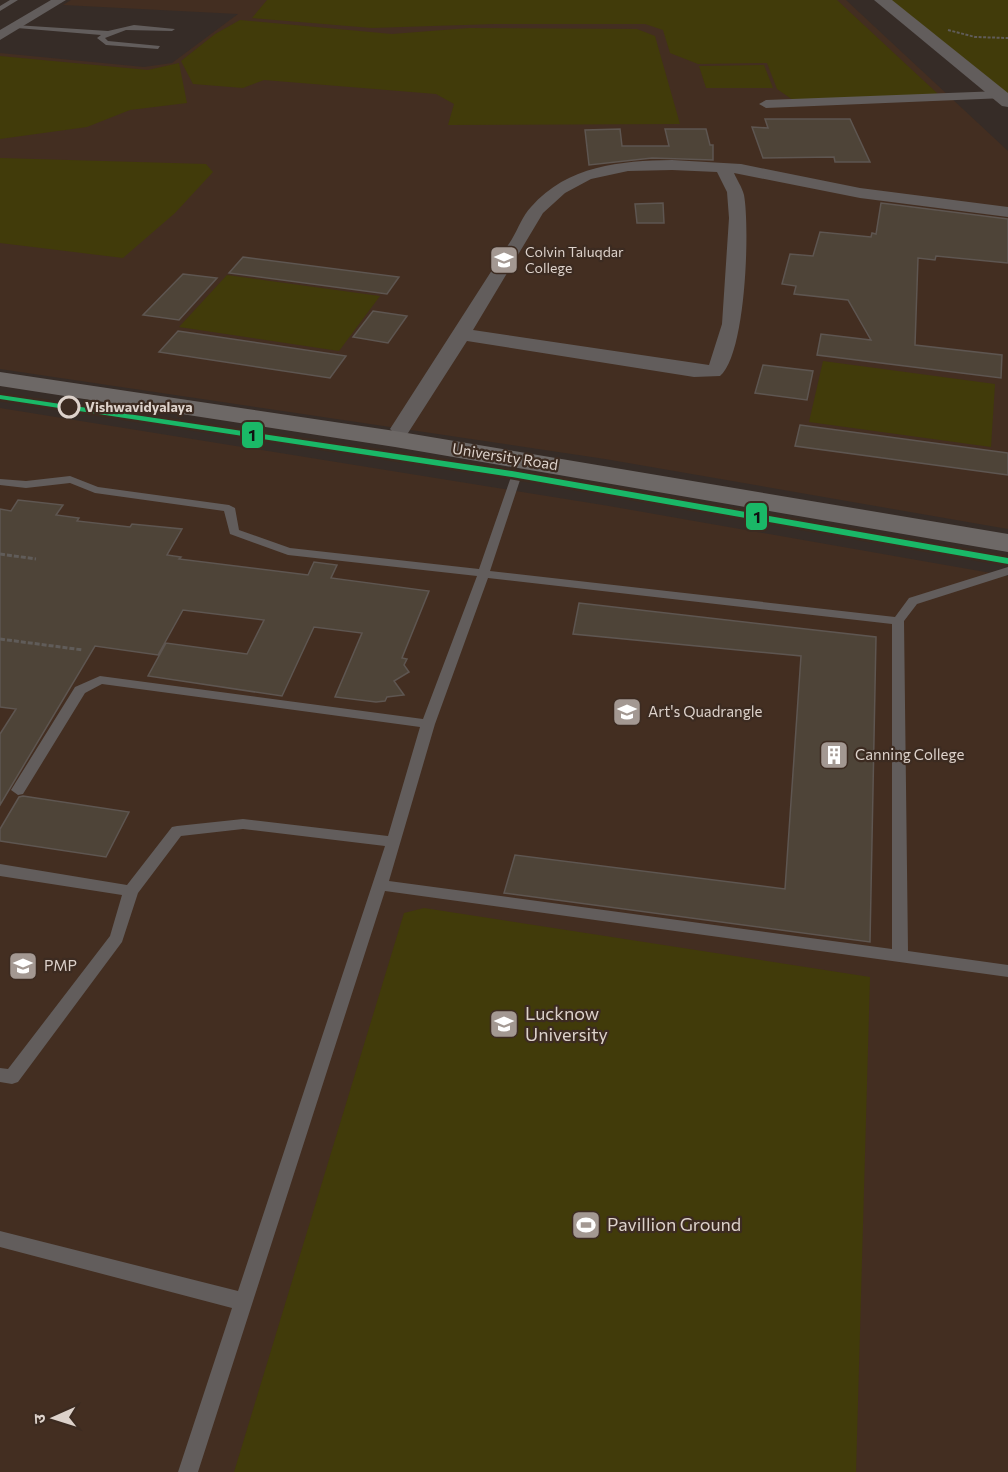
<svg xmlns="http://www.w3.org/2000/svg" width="1008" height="1472" viewBox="0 0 1008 1472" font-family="Commissioner,'Noto Sans Devanagari',sans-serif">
<rect width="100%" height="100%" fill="#362c27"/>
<!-- built -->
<g fill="#432e21">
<path d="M 71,0 L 846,0 L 1008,151 L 1008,529 L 605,459 L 0,369 L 0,53 L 144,67 L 172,63 L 238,14 L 63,5 Z"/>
<path d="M 0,408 L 609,506 L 1008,576 L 1008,1472 L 0,1472 Z"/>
</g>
<!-- green -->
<g fill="#413b0a">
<path d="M 267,0 L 837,0 L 938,94 L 793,100 L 777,89 L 767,63 L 698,64 L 670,53 L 663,30 L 645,24 L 494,24 L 372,28 L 252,18 Z"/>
<path d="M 886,0 L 1008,0 L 1008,99 Z"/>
<path d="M 240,20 L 392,34 L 469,28 L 637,29 L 655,36 L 680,124 L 448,125 L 454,104 L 436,94 L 264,80 L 243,88 L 193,84 L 181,61 L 215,34 Z"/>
<path d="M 0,56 L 148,70 L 179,63 L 187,103 L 130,110 L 87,127 L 0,139 Z"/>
<path d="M 764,65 L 773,88 L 706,88 L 699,66 Z"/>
<path d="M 0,158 L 206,164 L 213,172 L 175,213 L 123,258 L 0,243 Z"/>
<path d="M 227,275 L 380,296 L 339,351 L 179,327 Z"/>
<path d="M 823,361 L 995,384 L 991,447 L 809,422 Z"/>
<path d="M 424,908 L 870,977 L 856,1472 L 234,1472 L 404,913 Z"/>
</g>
<!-- building -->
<g fill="#4e4438" stroke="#5e5651" stroke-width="1.5">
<path d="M 765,119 L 850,119 L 870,162 L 835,162 L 834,157 L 763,158 L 752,127 L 768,128 Z"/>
<path d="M 620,129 L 622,146 L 669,146 L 665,129 L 706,129 L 710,145 L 713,145 L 713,160 L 652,158 L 589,165 L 585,130 Z"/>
<path d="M 663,203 L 664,223 L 637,223 L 635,204 Z"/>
<path d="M 881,203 L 1008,219 L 1008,263 L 936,256 L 935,260 L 918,258 L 915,345 L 1002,355 L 1001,378 L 817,355 L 821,334 L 871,340 L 848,300 L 794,294 L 796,286 L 782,284 L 790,254 L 813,256 L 820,232 L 871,237 L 872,233 L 876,234 Z"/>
<path d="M 243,257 L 399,277 L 387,294 L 229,273 Z"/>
<path d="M 183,274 L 217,278 L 179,320 L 143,315 Z"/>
<path d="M 373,311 L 407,316 L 388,343 L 353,337 Z"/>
<path d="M 178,331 L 346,356 L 330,378 L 159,352 Z"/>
<path d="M 763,365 L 813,371 L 807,400 L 755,393 Z"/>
<path d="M 800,425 L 1008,453 L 1008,475 L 795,446 Z"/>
<path d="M 18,500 L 63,505 L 56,515 L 79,518 L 77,521 L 130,527 L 132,524 L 182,529 L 167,555 L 181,557 L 179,559 L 308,575 L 314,562 L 337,565 L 331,578 L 429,591 L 402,658 L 407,659 L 404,665 L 409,672 L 394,681 L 404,695 L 387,697 L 385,701 L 376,702 L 335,697 L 362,633 L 314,627 L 282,696 L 148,676 L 166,643 L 247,654 L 264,620 L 183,610 L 158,655 L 95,646 L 0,805 L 0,734 L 16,709 L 0,707 L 0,509 L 11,511 Z"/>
<path d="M 579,603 L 876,637 L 870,942 L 504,893 L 515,855 L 785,889 L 801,656 L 573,634 Z"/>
<path d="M 23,796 L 129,812 L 106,857 L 0,841 L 0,829 L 19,797 Z"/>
</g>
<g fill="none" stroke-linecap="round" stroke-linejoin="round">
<!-- path-far1 -->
<path stroke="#605c59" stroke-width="2" stroke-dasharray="3 1.5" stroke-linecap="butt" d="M 948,30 L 975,37 L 1008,38"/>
<!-- path -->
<g stroke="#605c59" stroke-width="3" stroke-dasharray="5 2" stroke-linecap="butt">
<path d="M 0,554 L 36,559"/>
<path d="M 0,639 L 83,650"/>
</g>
<!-- service -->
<g fill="#625d5c" fill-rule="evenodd">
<path d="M 10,0 L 18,0 L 0,11 L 0,6 Z"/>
<path d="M 15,25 L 108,31 L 134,25 L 175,29 L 172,31 L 126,30 L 105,38 L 108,41 L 160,46 L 158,49 L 106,45 L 97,38 L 101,35 L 17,28 Z"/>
<path d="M 517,471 L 522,474 L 490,571 L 895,617 L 909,598 L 1008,567 L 1008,575 L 917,604 L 904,621 L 908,951 L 1008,965 L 1008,977 L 385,891 L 198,1472 L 178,1472 L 232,1308 L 0,1247 L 0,1231 L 238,1291 L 385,846 L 243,829 L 181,836 L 138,893 L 122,942 L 18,1082 L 12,1084 L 0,1082 L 0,1068 L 8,1069 L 110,936 L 122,895 L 0,876 L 0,864 L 127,885 L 172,827 L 177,826 L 243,819 L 388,836 L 420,727 L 102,684 L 85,693 L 23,794 L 18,795 L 11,790 L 75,687 L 100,676 L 423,719 L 477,576 L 288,555 L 230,534 L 224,511 L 95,493 L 70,483 L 26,488 L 0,485 L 0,479 L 26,481 L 70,476 L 98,487 L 229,505 L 235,508 L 239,530 L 290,548 L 479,569 L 512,474 ZM 488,578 L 892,624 L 892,949 L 389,881 L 435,724 Z"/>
</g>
<!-- minor -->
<g fill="#625d5c" fill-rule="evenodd">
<path d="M 51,0 L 66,0 L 0,40 L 0,30 Z"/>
<path d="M 1000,91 L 1005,92 L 1007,95 L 1005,98 L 766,108 L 759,104 L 766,100 Z"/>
<path d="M 672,160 L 741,164 L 860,188 L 1008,207 L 1008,217 L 860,198 L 734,173 C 737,180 742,187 744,195 C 750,228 746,355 720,376 L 694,377 L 467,341 L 408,433 L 401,435 L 394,433 L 390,429 L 512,239 C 518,229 523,215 531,207 C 568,165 620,161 672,160 ZM 672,170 L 717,172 L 727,192 L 729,218 L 722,324 L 709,365 L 473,330 L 543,213 L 565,193 L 591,179 L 628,171 Z"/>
</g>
<!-- tertiary -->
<path fill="#625d5c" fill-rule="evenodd" d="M 874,0 L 892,0 L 1008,93 L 1008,107 L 1002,106 Z"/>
<!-- secondary -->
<path fill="#6d6866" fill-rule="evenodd" d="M 0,372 L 395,431 L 1008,534 L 1008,552 L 395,447 L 0,386 Z"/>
<!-- metro-1 casing -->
<g stroke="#3c2b21" stroke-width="5">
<path id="metro-1" d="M 0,395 L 512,471 L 1008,558 L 1008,564 L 512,477 L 0,399 Z"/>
</g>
<!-- metro-1 -->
<use href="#metro-1" fill="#1ab867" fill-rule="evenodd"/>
</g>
<!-- icons -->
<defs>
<g id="university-square" transform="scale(1.5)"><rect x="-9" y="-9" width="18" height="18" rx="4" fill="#a39892" stroke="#3c2b21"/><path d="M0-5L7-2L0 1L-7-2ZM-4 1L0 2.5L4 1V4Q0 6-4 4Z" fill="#fff"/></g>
<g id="building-square" transform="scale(1.5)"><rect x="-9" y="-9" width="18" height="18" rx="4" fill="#a39892" stroke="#3c2b21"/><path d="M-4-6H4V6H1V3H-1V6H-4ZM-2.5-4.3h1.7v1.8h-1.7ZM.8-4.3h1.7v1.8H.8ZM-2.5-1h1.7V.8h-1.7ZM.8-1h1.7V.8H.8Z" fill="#fff"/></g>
<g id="stadium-square" transform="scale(1.5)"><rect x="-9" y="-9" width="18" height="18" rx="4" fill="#a39892" stroke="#3c2b21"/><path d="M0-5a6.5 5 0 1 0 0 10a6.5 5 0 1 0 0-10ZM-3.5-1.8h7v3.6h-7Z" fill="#fff"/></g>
</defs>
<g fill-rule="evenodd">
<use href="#university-square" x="504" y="260"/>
<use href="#university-square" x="627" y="712"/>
<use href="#building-square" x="834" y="755"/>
<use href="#university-square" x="23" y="966"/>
<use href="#university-square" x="504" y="1024"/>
<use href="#stadium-square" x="586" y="1225"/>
</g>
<!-- markers -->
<circle fill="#3c2b21" stroke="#ddd2cb" stroke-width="3" cx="69" cy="407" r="10"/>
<g text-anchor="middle" stroke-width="4.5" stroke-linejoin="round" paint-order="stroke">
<!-- far-poi labels -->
<g font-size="14" fill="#ddd2cb" stroke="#3c2b21" text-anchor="start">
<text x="525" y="257">Colvin Taluqdar<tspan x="525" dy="16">College</tspan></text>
</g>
<!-- far-stop labels -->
<g font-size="14" font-weight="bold" fill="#ddd2cb" stroke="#3c2b21" text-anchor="start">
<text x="85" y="412">Vishwavidyalaya</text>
</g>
<!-- street labels -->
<g font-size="15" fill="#ddd2cb" stroke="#3c2b21">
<text transform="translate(505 457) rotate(9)" y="5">University Road</text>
</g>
<!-- poi labels -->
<g font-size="15" fill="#ddd2cb" stroke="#3c2b21" text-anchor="start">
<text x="648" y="717">Art's Quadrangle</text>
<text x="855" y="760">Canning College</text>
<text x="44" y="971">PMP</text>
</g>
<!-- near-poi labels -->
<g font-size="18" fill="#ddd2cb" stroke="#3c2b21" text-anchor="start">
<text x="525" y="1020">Lucknow<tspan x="525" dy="21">University</tspan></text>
<text x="607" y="1231">Pavillion Ground</text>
</g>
</g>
<g stroke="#3c2b21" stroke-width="2">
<rect x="241" y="421" width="23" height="28" rx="6" fill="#1ab867"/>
<rect x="745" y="502" width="23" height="29" rx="6" fill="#1ab867"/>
</g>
<g font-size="16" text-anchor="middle" font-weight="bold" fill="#111">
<text x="252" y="441">1</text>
<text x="757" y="523">1</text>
</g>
<!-- north arrow -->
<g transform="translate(54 1418) rotate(267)" stroke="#3c2b21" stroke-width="4.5" paint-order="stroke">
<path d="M0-4.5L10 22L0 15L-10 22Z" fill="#ddd2cb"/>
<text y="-9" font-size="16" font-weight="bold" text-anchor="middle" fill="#ddd2cb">उ</text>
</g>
</svg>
